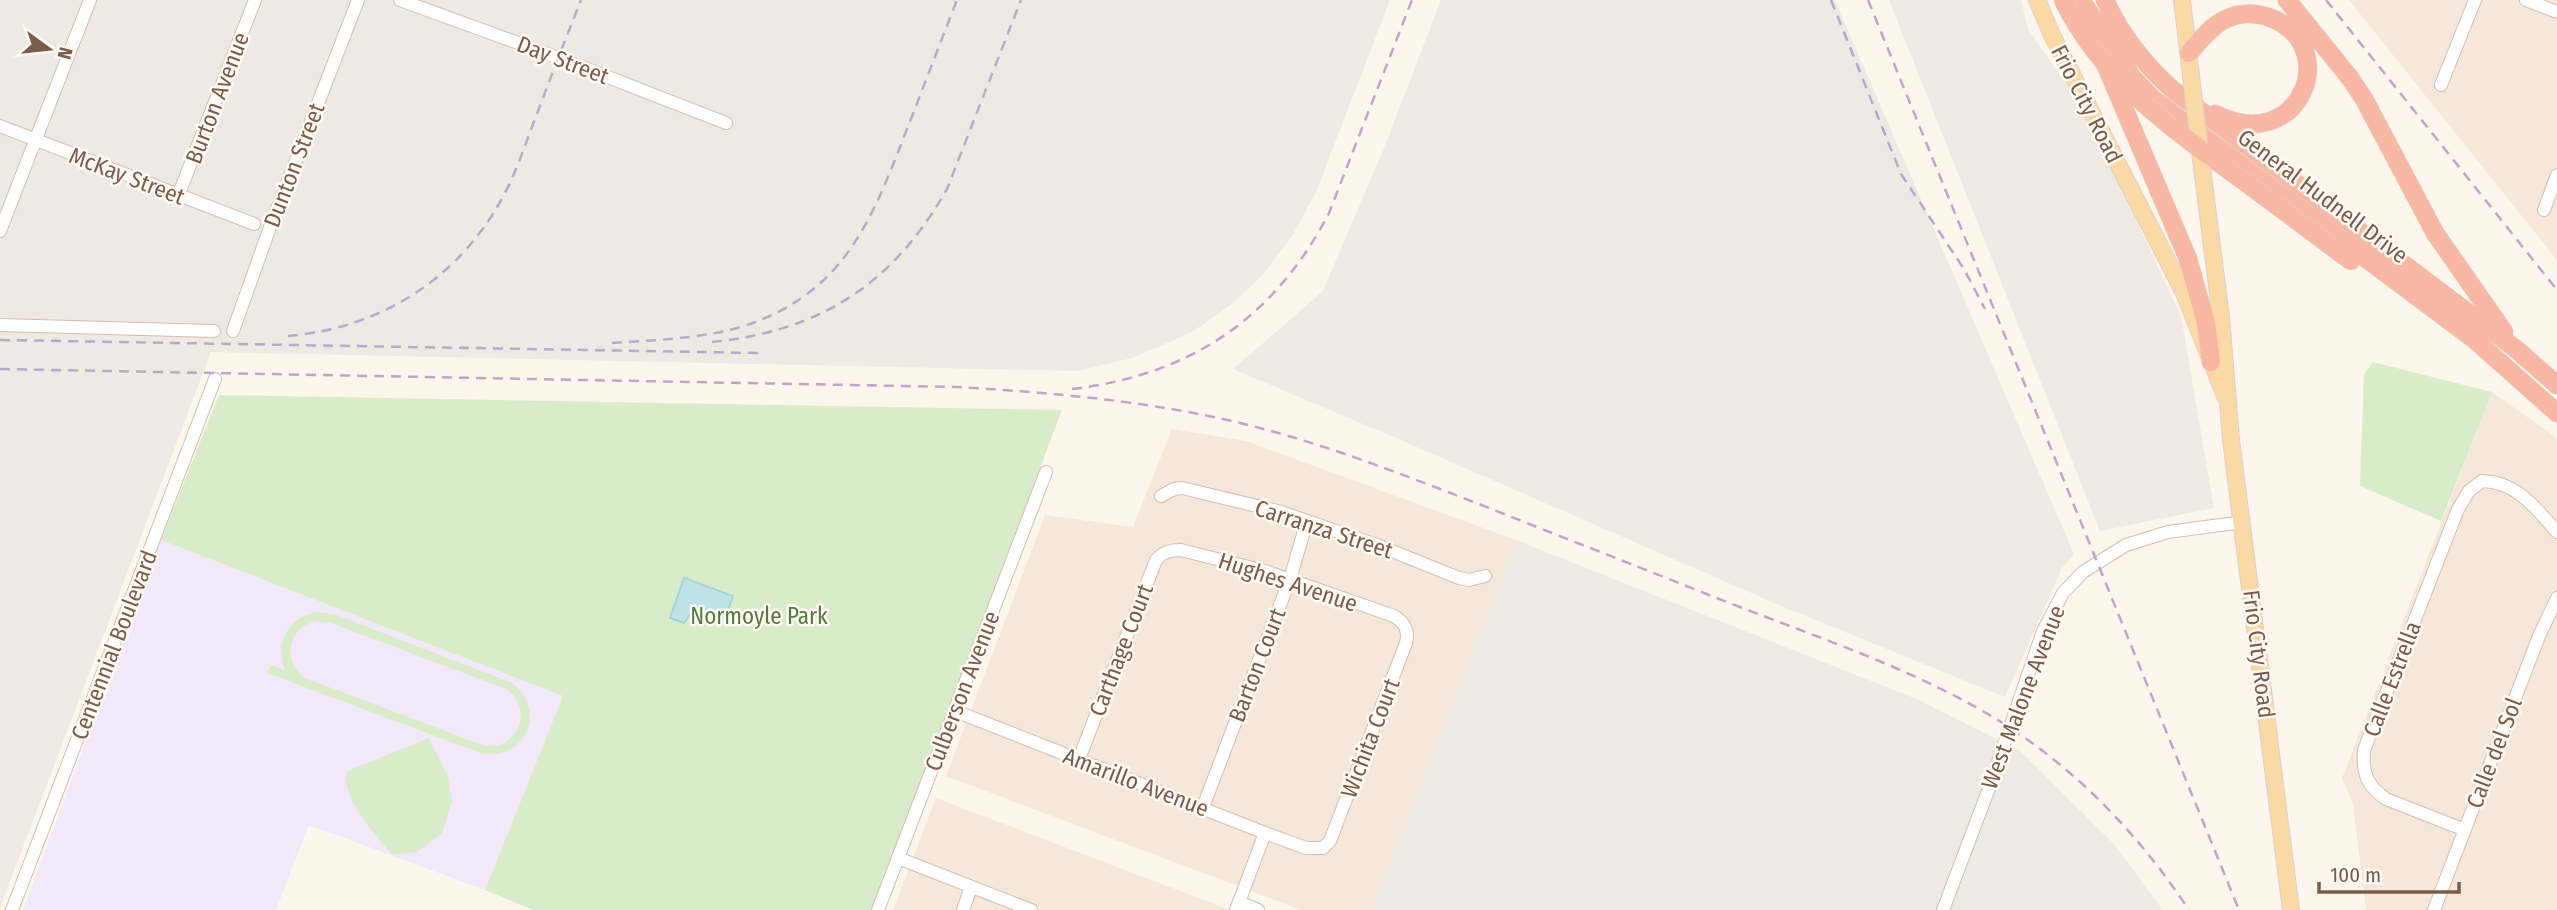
<svg xmlns="http://www.w3.org/2000/svg" width="2557" height="910" viewBox="0 0 2557 910" font-family="'Fira Sans Condensed',sans-serif">
<rect width="100%" height="100%" fill="#fdf6ec"/>
<!-- residential -->
<g fill="#f5e8da">
<path d="M 2349,0 L 2557,0 L 2557,260 Z"/>
<path d="M 2492,392 L 2557,438 L 2557,910 L 2366,910 L 2353,804 L 2342,778 Z"/>
<path d="M 1172,429 L 1246,441 L 1516,540 L 1371,910 L 1301,910 L 946,776 L 1045,515 L 1133,527 Z"/>
<path d="M 936,798 L 1230,910 L 893,910 Z"/>
</g>
<!-- industrial -->
<g fill="#efe9e4">
<path d="M 0,0 L 1390,0 L 1316,192 L 1292,236 L 1264,273 L 1232,304 L 1192,332 L 1132,358 L 1077,371 L 211,352 L 0,908 Z"/>
<path d="M 1441,0 L 1835,0 L 2074,554 L 2062,568 L 2005,697 L 1786,608 L 1403,441 L 1233,369 L 1323,291 L 1384,148 Z"/>
<path d="M 1889,0 L 2021,0 L 2028,29 L 2086,113 L 2181,316 L 2214,508 L 2100,531 Z"/>
<path d="M 1516,540 L 1919,700 L 2019,750 L 2113,843 L 2163,910 L 1371,910 Z"/>
</g>
<!-- education -->
<path fill="#f3e8fa" d="M 161,540 L 563,696 L 485,890 L 309,825 L 276,910 L 23,910 Z"/>
<!-- green -->
<g fill="#d8ecc9" fill-rule="evenodd">
<path d="M 2373,362 L 2492,392 L 2441,521 L 2360,486 L 2364,374 Z"/>
<path d="M 219,395 L 1062,410 L 873,910 L 533,910 L 485,890 L 563,696 L 161,540 Z"/>
<path d="M 316,612 L 334,614 L 510,682 C 548,707 528,759 483,754 L 267,673 L 270,665 L 285,670 C 275,644 287,618 316,612 ZM 317,621 L 331,623 L 506,689 C 534,709 519,749 485,746 L 305,678 C 281,660 288,627 317,621 Z"/>
<path d="M 429,738 L 448,777 L 452,801 L 442,833 L 417,852 L 392,855 C 377,835 339,797 347,771 Z"/>
</g>
<!-- water -->
<path fill="#bfe3e8" stroke="#a5d3da" stroke-width="2" d="M 684,578 L 733,596 L 725,618 L 721,620 L 694,609 L 684,623 L 670,618 Z"/>
<g fill="none" stroke-linecap="round" stroke-linejoin="round">
<!-- minor casing -->
<g stroke="#d1beb0" stroke-width="14">
<g id="minor">
<path d="M 400,0 L 559,58 L 726,123"/>
<path d="M 2526,0 L 2557,12"/>
<path d="M 2441,85 L 2475,0"/>
<path d="M 0,126 L 254,224"/>
<path d="M 178,196 L 255,0"/>
<path d="M 2544,210 L 2557,175"/>
<path d="M 0,231 L 90,0"/>
<path d="M 0,325 L 214,331"/>
<path d="M 233,331 L 269,230 L 358,0"/>
<path d="M 1161,496 L 1174,489 L 1182,488 L 1278,511 L 1377,545 L 1459,578 L 1469,580 L 1485,576"/>
<path d="M 955,711 L 1265,833 L 1306,848 L 1323,848 L 1330,841 L 1406,643 C 1409,630 1405,623 1394,616 L 1265,571 L 1181,550 C 1170,550 1163,552 1156,560 L 1079,759"/>
<path d="M 1203,807 L 1290,579 L 1307,521"/>
<path d="M 2465,830 L 2386,799 C 2367,786 2362,773 2364,750 L 2458,509 L 2469,491 L 2482,481 C 2517,482 2536,508 2557,532"/>
<path d="M 898,858 L 1031,910"/>
<path d="M 1239,902 L 1258,910"/>
<path d="M 12,910 L 215,379"/>
<path d="M 878,910 L 1046,472"/>
<path d="M 963,910 L 971,887"/>
<path d="M 1236,910 L 1265,833"/>
<path d="M 1943,910 L 1988,791 L 2043,631 L 2063,593 L 2083,572 L 2126,545 L 2168,532 L 2243,522"/>
<path d="M 2434,910 L 2539,636 L 2557,598"/>
</g>
</g>
<!-- major casing -->
<g stroke="#dad1cd" stroke-width="18">
<g id="major">
<path d="M 2037,0 L 2052,35 L 2184,293 L 2225,396"/>
<path d="M 2182,0 L 2191,76"/>
<path d="M 2202,168 L 2221,317 L 2231,440 L 2291,910"/>
</g>
</g>
<!-- highway casing -->
<g stroke="#dad1cd" stroke-width="19">
<g id="highway">
<path d="M 2081,0 L 2132,77 L 2153,99 L 2475,340 L 2557,413"/>
<path d="M 2105,0 C 2120,34 2145,65 2173,90 L 2516,349 L 2557,385"/>
<path d="M 2287,0 L 2350,78 L 2364,99 L 2435,233 L 2504,332"/>
<path d="M 2189,53 C 2199,42 2210,27 2224,20 C 2239,12 2255,12 2271,18 C 2344,47 2299,157 2215,114"/>
<path d="M 2106,66 L 2188,259 L 2206,323 L 2211,362"/>
</g>
</g>
<!-- minor -->
<use href="#minor" stroke="#fff" stroke-width="12"/>
<!-- major -->
<use href="#major" stroke="#fbd9a5" stroke-width="16"/>
<!-- highway -->
<use href="#highway" stroke="#f7b7a3" stroke-width="18"/>
<!-- rail -->
<g stroke="#b9a8c9" stroke-width="2.5" stroke-dasharray="10 7" stroke-linecap="butt">
<path d="M 1831,0 L 1901,174 L 1964,269 L 1985,309"/>
<path d="M 1868,0 L 2239,910"/>
<path d="M 2326,0 L 2557,290"/>
<path d="M 288,336 C 384,328 464,275 507,189 C 519,165 527,139 537,114 C 551,76 566,38 581,0"/>
<path d="M 0,340 L 762,353"/>
<path d="M 712,342 C 821,331 893,284 947,189 L 1021,0"/>
<path d="M 612,343 C 655,340 702,339 744,326 C 845,293 872,219 907,129 C 924,86 940,43 957,0"/>
<path d="M 0,369 L 956,387 C 1046,392 1135,400 1223,419 C 1313,439 1399,473 1484,506 C 1559,536 1634,565 1709,595 C 1807,634 1924,671 2012,729 C 2084,777 2141,838 2189,910"/>
<path d="M 1072,389 C 1190,375 1274,319 1329,213 L 1412,0"/>
</g>
<!-- major-bridge casing -->
<g stroke="#dad1cd" stroke-width="18" stroke-linecap="butt">
<path id="major-bridge" d="M 2191,76 L 2202,168"/>
</g>
<!-- highway-bridge casing -->
<g stroke="#dad1cd" stroke-width="19" stroke-linecap="butt">
<path id="highway-bridge" d="M 2063,0 C 2101,77 2163,122 2230,171 C 2271,201 2311,231 2351,261"/>
</g>
<!-- major-bridge -->
<use href="#major-bridge" stroke="#fbd9a5" stroke-width="16"/>
<!-- highway-bridge -->
<use href="#highway-bridge" stroke="#f7b7a3" stroke-width="18"/>
</g>
<g text-anchor="middle" stroke-width="5" stroke-linejoin="round" paint-order="stroke">
<!-- street labels -->
<g font-size="23" fill="#7a5c4d" stroke="#fffaf3">
<text transform="translate(563 60) rotate(21)" y="8">Day Street</text>
<text transform="translate(217 98) rotate(-69)" y="8">Burton Avenue</text>
<text transform="translate(2087 104) rotate(63)" y="8">Frio City Road</text>
<text transform="translate(294 165) rotate(-69)" y="8">Dunton Street</text>
<text transform="translate(127 176) rotate(21)" y="8">McKay Street</text>
<text transform="translate(2323 196) rotate(37)" y="8">General Hudnell Drive</text>
<text transform="translate(1324 529) rotate(18)" y="8">Carranza Street</text>
<text transform="translate(1288 582) rotate(18)" y="8">Hughes Avenue</text>
<text transform="translate(114 645) rotate(-69)" y="8">Centennial Boulevard</text>
<text transform="translate(1121 650) rotate(-69)" y="8">Carthage Court</text>
<text transform="translate(2259 654) rotate(83)" y="8">Frio City Road</text>
<text transform="translate(1257 665) rotate(-69)" y="8">Barton Court</text>
<text transform="translate(2392 679) rotate(-69)" y="8">Calle Estrella</text>
<text transform="translate(962 691) rotate(-69)" y="8">Culberson Avenue</text>
<text transform="translate(2023 697) rotate(-69)" y="8">West Malone Avenue</text>
<text transform="translate(1370 738) rotate(-69)" y="8">Wichita Court</text>
<text transform="translate(2494 753) rotate(-69)" y="8">Calle del Sol</text>
<text transform="translate(1136 782) rotate(21)" y="8">Amarillo Avenue</text>
</g>
<!-- park labels -->
<g font-size="23" fill="#537a41" stroke="#fffaf3">
<text x="759" y="624">Normoyle Park</text>
</g>
</g>
<!-- north arrow -->
<g transform="translate(49 49) rotate(105)" stroke="#fffaf3" stroke-width="5" paint-order="stroke">
<path d="M0-5L12 26L0 18L-12 26Z" fill="#7a5c4d"/>
<text y="-10" font-size="19" font-weight="bold" text-anchor="middle" fill="#7a5c4d">N</text>
</g>
<!-- scale -->
<path d="M2319 882v10h140v-10" fill="none" stroke="#7a5c4d" stroke-width="3.5"/>
<text x="2330" y="882" font-size="21" fill="#7a5c4d" stroke="#fffaf3" stroke-width="5" paint-order="stroke">100 m</text>
</svg>
